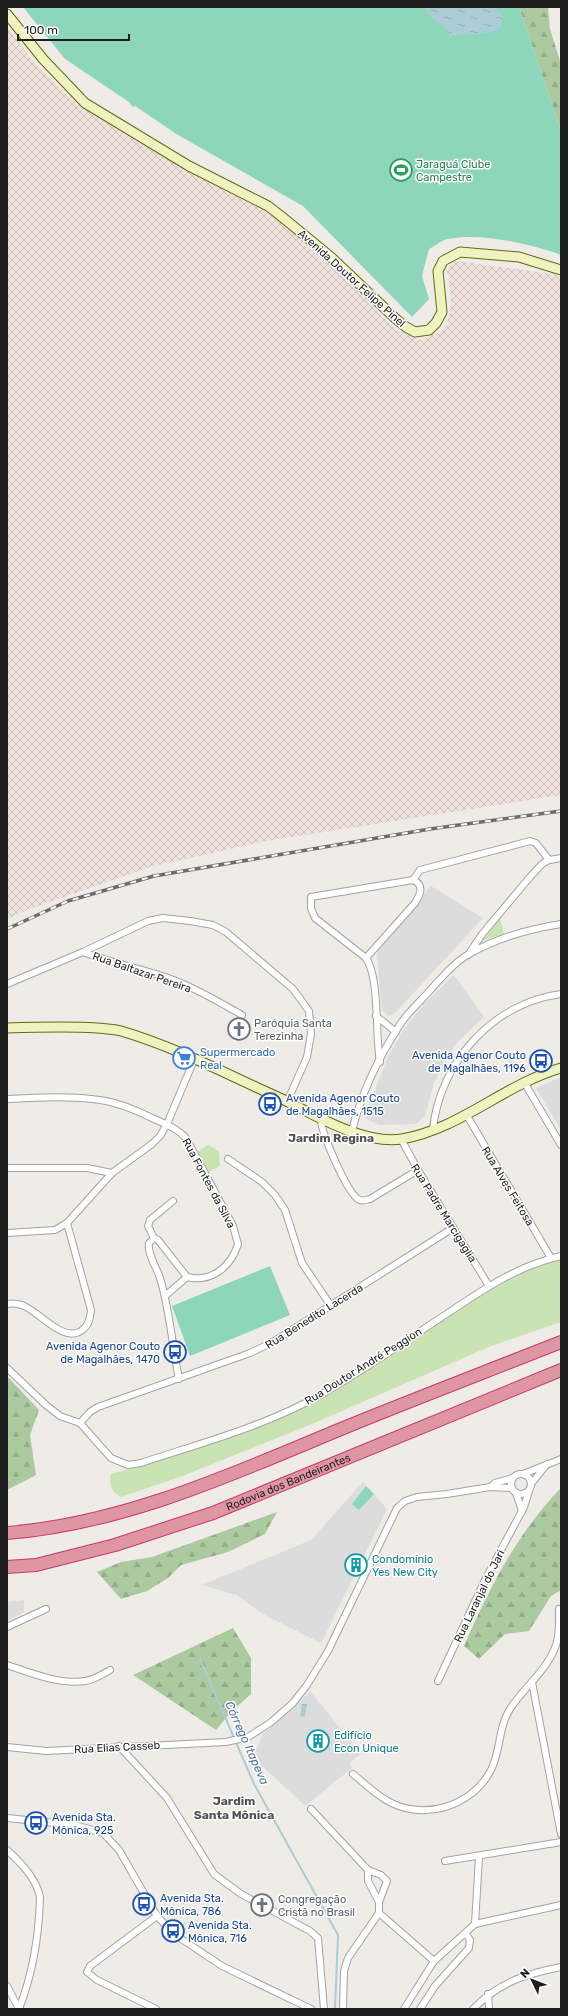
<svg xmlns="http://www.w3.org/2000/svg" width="568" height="2016" viewBox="0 0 568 2016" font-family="Rubik,sans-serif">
<defs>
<pattern id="military-cross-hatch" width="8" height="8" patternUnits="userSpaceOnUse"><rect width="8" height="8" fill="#efe1db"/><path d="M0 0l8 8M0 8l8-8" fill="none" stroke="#ccc1bc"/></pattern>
<pattern id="forest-firs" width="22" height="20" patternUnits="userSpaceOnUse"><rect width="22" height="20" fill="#abcaa0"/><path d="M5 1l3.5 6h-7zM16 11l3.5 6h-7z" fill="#93ad89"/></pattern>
<pattern id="water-ripples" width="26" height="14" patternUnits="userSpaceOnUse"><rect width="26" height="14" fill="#accdd8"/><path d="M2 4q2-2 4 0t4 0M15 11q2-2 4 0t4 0" fill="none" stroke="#94b0b9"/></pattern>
</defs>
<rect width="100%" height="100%" fill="#efece7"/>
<!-- residential -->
<g fill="#dddcdc">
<path d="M 431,886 L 483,918 L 394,1014 L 388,1016 L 382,1010 L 377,956 L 378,951 Z"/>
<path d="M 454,975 L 484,1017 L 457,1043 L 446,1058 L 433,1086 L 425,1116 L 416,1124 L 379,1125 L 364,1118 L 388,1057 L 403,1030 L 424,1004 Z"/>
<path d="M 561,1077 L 561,1130 L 536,1088 Z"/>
<path d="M 363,1482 L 387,1509 L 321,1643 L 263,1614 L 236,1595 L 202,1585 L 311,1540 Z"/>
<path d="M 24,1600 L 24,1612 L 7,1621 L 7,1602 Z"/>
<path d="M 310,1691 L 361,1754 L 349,1763 L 352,1768 L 305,1806 L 247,1752 L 254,1751 L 258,1747 L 262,1735 L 297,1705 Z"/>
</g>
<!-- military -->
<path fill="url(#military-cross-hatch)" d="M 7,27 L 38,67 L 79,105 L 127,136 L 186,169 L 262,208 L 326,257 L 393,327 L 420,340 L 440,332 L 447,324 L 451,303 L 449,281 L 446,269 L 455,261 L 554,274 L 561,279 L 561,795 L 266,841 L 150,867 L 27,910 L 7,919 Z"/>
<!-- grass -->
<g fill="#c9e4b2">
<path d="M 500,918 L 504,934 L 482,941 Z"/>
<path d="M 208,1145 L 219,1151 L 220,1166 L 209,1172 L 197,1152 Z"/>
<path d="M 561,1259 L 561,1322 L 491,1346 L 312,1424 L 180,1477 L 121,1497 C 111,1492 109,1484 111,1474 L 146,1464 L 271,1422 L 324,1396 L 490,1290 L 516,1275 Z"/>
</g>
<!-- forest -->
<g fill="url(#forest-firs)">
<path d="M 519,7 L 548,7 L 550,29 L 561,64 L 561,132 Z"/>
<path d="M 7,1376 L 39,1410 L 30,1435 L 36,1475 L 7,1490 Z"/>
<path d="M 561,1488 L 561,1590 L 551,1596 L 529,1631 L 505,1634 L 479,1659 L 464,1646 C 489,1589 517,1533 561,1488 Z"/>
<path d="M 277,1512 L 265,1534 L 228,1552 L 181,1565 L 168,1578 L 147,1591 L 121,1599 L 97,1572 L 121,1562 L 152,1557 Z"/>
<path d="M 233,1628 L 251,1658 L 251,1694 L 231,1712 L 216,1730 L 133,1675 Z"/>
</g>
<!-- pitch -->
<g fill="#8dd6bb">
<path d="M 23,7 L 519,7 L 561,132 L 561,255 C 532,244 479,232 448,239 C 442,240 435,246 429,249 L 422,276 L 429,299 L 412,317 L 303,206 L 178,135 L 135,106 L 133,107 L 129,102 L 65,59 Z"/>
<path d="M 270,1266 L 290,1315 L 190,1356 L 172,1306 Z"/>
<path d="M 366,1486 L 374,1494 L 359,1510 L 352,1504 Z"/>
</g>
<!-- water -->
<g fill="url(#water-ripples)">
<path d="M 424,7 L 495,7 L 503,17 L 501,27 L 489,33 L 449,36 L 449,30 L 434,20 Z"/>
<path d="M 302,1704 L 307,1704 L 305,1717 L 300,1716 Z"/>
</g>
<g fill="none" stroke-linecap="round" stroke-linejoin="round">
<!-- stream -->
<path stroke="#accdd8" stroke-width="2" d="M 200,1659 L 254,1784 L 338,1935 L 335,2009"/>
<!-- street casing -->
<g stroke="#a3a3a3" stroke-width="8">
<g id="street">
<path d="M 413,880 L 420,870 L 530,841 L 536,843 L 549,860"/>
<path d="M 83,952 C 112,963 142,969 171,979 C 196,988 219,1002 242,1015"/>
<path d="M 468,955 L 483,933 L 530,877 L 542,864 L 549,860 L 561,858"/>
<path d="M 366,958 L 415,903 C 420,895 425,885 413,880 L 311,897 L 311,908 L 315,918 L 366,958 C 380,979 375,1035 380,1062"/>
<path d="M 7,984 L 83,952 L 148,921 L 163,918 L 190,921 L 213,925 L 226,932 L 293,989 L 309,1011 L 311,1034 L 307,1057 L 287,1102"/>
<path d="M 376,1016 L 396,1032"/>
<path d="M 524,1082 L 561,1145"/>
<path d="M 7,1099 C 39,1098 74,1095 106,1101 C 122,1104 138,1111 152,1118 C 165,1124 177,1128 186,1138 L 233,1226 L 238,1244 C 231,1267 211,1283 187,1277 L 158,1240 L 154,1238 L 149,1243 C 147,1254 157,1268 160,1278 C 170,1311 172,1345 179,1379"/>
<path d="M 466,1114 L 551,1258"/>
<path d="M 321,1118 C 320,1131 347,1192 358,1199 C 362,1202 365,1200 370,1199 L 418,1170"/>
<path d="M 433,1129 C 440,1062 493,1003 561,994"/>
<path d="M 352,1131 C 361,1094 380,1055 401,1023 C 410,1010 423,999 433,987 C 444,975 455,962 469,954 C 497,938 529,929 561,924"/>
<path d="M 401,1139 L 418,1170 L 489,1286"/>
<path d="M 228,1159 L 262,1182 L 275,1195 L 285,1210 L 302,1263 L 331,1306"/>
<path d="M 7,1168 L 87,1168 L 112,1173"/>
<path d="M 7,1233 L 55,1230 L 67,1223 L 112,1173 L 152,1144 L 160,1136 L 167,1124 L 194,1060"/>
<path d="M 154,1238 L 148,1226 L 150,1220 L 173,1201"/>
<path d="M 165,1296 L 187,1277"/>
<path d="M 7,1304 C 12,1303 18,1304 22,1305 C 39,1311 63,1343 81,1331 C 89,1326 90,1318 91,1310 L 67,1223"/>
<path d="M 7,1368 L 46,1405 L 60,1416 L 80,1423 L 111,1458 L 128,1465 L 141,1463 C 201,1443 266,1426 322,1394 C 366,1369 408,1339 451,1311 C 485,1288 520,1265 561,1256"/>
<path d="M 80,1423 L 90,1412 L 98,1407 L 250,1353 L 273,1342 L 453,1228"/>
<path d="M 523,1474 L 561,1459"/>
<circle cx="521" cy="1484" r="10"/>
<path d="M 531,1484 L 547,1464"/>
<path d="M 490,1487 L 495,1483 L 513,1478"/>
<path d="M 516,1493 L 522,1511"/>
<path d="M 7,1627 L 46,1609"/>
<path d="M 7,1665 C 31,1673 60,1685 85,1681 C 94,1680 103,1674 110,1670"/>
<path d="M 438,1681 L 485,1580 L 524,1507 L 529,1491"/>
<path d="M 532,1682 L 561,1834"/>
<path d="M 119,1746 L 167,1798 L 214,1874 L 241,1894 L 310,1931 L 318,1938 L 324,2009"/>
<path d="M 7,1747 L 46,1751 L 226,1742 L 248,1737 L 270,1723 L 293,1703 L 307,1685 L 328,1651 L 397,1508 L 405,1501 L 417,1497 L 447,1494 L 490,1487 L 512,1488"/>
<path d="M 353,1774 C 364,1783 374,1793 386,1800 C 422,1822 472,1807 491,1770 C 501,1750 498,1728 510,1709 C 524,1687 547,1671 556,1645 C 560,1634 559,1620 559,1609"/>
<path d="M 311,1809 L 368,1870 L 381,1875 L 387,1881 L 379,1902 L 379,1913 L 348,1958 L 344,1971 L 343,2009"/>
<path d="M 7,1818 L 75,1825 L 103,1833 L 119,1850 L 157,1916 L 174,1934 L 222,1966 L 311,2009"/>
<path d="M 7,1850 C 21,1863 36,1878 40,1897 C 39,1936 33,1973 19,2009"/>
<path d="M 445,1861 L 561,1842"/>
<path d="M 368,1870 L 368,1881 L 379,1902"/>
<path d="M 379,1913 L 434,1961"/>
<path d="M 475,1924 L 561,1905"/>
<path d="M 7,1986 L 19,2009"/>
<path d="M 488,1994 L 489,2009"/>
<path d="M 156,2009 L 97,1980 L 87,1972 L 90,1966 L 157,1916"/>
<path d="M 404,2009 L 434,1961 L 475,1924 L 479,1857"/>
<path d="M 420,2009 L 435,1986 L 469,1948 L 470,1940 L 466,1934"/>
<path d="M 473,2009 C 500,1982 525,1974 561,1967"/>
</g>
</g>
<!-- secondary casing -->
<g stroke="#616c10" stroke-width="11">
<g id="secondary">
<path d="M 7,14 L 43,59 L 85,103 L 189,166 L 268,206 L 281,216 L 332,258 L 396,319 L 406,327 L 415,332 L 429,330 L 436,323 L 442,312 L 438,271 L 443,261 L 460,252 L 519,257 L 561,270"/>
<path d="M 7,1028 C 37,1027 67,1026 97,1028 C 105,1029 114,1029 121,1031 C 176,1047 228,1075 280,1098 C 313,1114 363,1145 402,1139 C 460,1129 505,1084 561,1068"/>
</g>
</g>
<!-- highway casing -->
<g stroke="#c93867" stroke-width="14">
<g id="highway">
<path d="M 7,1533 C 124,1524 235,1473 341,1429 C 414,1399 488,1371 561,1342"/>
<path id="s1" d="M 7,1567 L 36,1565 L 115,1545 L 213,1513 L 561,1370"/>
</g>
</g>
<!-- street -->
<use href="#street" stroke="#fff" stroke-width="6"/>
<!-- secondary -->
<use href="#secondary" stroke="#f0f3c0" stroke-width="9"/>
<!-- highway -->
<use href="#highway" stroke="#de96a3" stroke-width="12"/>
<!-- rail casing -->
<g stroke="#6d6d6d" stroke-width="3.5">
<path id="rail" d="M 7,929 L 68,901 L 154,876 L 430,829 L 561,811"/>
</g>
<!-- rail -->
<use href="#rail" stroke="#fff" stroke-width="2" stroke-dasharray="6" stroke-linecap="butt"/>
</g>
<!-- icons -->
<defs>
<g id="stadium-ring" transform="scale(1.15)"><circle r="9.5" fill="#fff" stroke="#2e9e5b" stroke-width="1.5"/><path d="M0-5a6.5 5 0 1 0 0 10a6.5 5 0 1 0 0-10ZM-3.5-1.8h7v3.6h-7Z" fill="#2e9e5b"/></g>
<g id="church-ring" transform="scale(1.15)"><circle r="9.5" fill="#fff" stroke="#6b7280" stroke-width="1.5"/><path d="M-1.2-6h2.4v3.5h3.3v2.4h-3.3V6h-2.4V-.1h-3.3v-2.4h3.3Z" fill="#6b7280"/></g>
<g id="supermarket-ring" transform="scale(1.15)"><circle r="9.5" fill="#fff" stroke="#3f7fe0" stroke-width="1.5"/><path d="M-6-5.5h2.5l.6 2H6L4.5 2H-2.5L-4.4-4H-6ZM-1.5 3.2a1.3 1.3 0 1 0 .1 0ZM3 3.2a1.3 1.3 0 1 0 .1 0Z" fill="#3f7fe0"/></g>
<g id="bus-ring" transform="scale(1.15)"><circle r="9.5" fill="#fff" stroke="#1a4fb4" stroke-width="1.5"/><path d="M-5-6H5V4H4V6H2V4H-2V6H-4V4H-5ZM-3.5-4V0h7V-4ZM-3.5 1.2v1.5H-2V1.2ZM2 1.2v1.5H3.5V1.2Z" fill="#1a4fb4"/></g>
<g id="building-ring" transform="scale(1.15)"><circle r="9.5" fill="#fff" stroke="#0f9aa8" stroke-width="1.5"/><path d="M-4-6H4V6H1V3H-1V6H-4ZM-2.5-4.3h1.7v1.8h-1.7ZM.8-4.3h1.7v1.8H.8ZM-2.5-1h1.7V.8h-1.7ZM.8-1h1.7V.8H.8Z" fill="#0f9aa8"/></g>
</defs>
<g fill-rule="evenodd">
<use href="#stadium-ring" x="401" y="170"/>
<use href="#church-ring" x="239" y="1029"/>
<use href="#supermarket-ring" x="184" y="1058"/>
<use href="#bus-ring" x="541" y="1061"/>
<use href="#bus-ring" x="270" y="1104"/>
<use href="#bus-ring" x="175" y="1352"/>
<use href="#building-ring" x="356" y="1565"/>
<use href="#building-ring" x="318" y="1741"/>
<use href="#bus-ring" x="36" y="1823"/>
<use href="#bus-ring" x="144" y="1904"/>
<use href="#church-ring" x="262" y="1905"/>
<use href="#bus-ring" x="173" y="1931"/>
</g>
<g text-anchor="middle" stroke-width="3" stroke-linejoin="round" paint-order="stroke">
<!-- leisure labels -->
<g font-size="11" fill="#27864d" stroke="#fff" text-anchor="start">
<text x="416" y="168">Jaraguá Clube<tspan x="416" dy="13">Campestre</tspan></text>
</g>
<!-- street labels -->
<g font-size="11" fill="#1f1f1f" stroke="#fff">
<text transform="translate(352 278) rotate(42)" y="4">Avenida Doutor Felipe Pinel</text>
<text transform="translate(142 972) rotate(19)" y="4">Rua Baltazar Pereira</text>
<text transform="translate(209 1183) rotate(62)" y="4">Rua Fontes da Silva</text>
<text transform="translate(508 1186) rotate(59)" y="4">Rua Alves Feitosa</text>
<text transform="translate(444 1213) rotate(58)" y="4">Rua Padre Marcigaglia</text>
<text transform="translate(314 1316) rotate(-32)" y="4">Rua Benedito Lacerda</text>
<text transform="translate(363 1366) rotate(-32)" y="4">Rua Doutor André Peggion</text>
<text dy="4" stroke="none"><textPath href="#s1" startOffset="295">Rodovia dos Bandeirantes</textPath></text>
<text transform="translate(479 1596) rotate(-64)" y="4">Rua Laranjal do Jari</text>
<text transform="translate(117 1747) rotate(-3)" y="4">Rua Elias Casseb</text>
</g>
<!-- worship labels -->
<g font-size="11" fill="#5b616d" stroke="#fff" text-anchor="start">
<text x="254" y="1027">Paróquia Santa<tspan x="254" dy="13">Terezinha</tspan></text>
<text x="278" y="1903">Congregação<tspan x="278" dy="13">Cristã no Brasil</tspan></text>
</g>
<!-- shop labels -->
<g font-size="11" fill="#366cbe" stroke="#fff" text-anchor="start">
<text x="200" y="1056">Supermercado<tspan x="200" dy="13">Real</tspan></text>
</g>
<!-- transit labels -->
<g font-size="11" fill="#164399" stroke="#fff" text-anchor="start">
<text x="526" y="1059" text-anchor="end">Avenida Agenor Couto<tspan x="526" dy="13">de Magalhães, 1196</tspan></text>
<text x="286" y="1102">Avenida Agenor Couto<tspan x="286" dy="13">de Magalhães, 1515</tspan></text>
<text x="160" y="1350" text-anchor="end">Avenida Agenor Couto<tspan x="160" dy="13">de Magalhães, 1470</tspan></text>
<text x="52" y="1821">Avenida Sta.<tspan x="52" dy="13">Mônica, 925</tspan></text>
<text x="160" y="1902">Avenida Sta.<tspan x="160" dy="13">Mônica, 786</tspan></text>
<text x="188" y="1929">Avenida Sta.<tspan x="188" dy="13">Mônica, 716</tspan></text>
</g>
<!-- culture labels -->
<g font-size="11" fill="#0d838f" stroke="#fff" text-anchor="start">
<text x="372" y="1563">Condomínio<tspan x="372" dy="13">Yes New City</tspan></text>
<text x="334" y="1739">Edifício<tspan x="334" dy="13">Econ Unique</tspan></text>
</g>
<!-- neighbourhood labels -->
<g font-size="12" font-weight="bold" fill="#525252" stroke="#fff">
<text x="331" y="1142">Jardim Regina</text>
<text x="234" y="1805">Jardim<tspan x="234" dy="14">Santa Mônica</tspan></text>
</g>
<!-- water labels -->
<g font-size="12" font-style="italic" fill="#52779e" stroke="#fff">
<text transform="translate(247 1743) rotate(66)" y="4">Córrego Itapeva</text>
</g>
</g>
<!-- border -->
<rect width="568" height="2016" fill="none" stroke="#1f1f1f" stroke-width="16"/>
<!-- north arrow -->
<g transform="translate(532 1980) rotate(313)" stroke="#ffffff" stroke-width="3" paint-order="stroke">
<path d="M0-3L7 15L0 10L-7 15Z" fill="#1f1f1f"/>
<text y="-6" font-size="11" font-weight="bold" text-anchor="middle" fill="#1f1f1f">N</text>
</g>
<!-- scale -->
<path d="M18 34v6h111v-6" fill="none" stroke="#1f1f1f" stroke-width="2"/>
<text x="24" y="34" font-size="12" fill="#1f1f1f" stroke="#ffffff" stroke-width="3" paint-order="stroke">100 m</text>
</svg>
